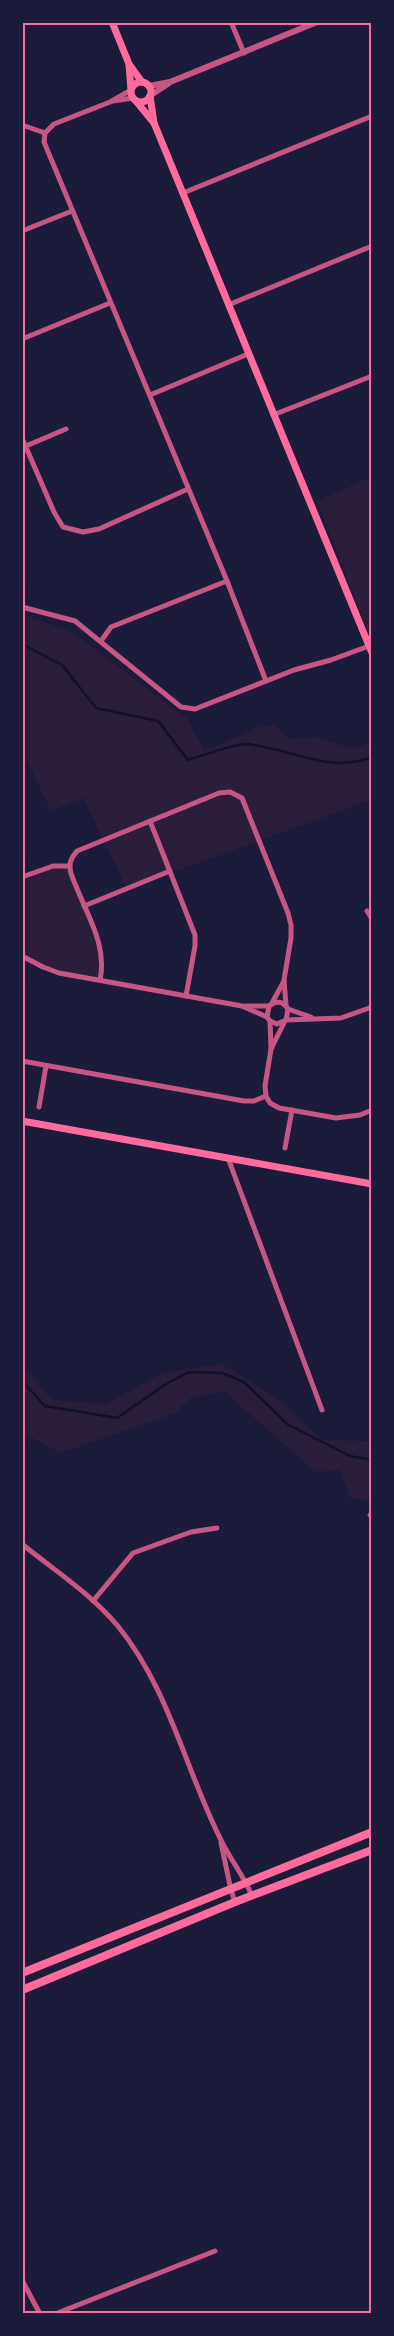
<svg xmlns="http://www.w3.org/2000/svg" width="394" height="2336" viewBox="0 0 394 2336" font-family="'Work Sans',sans-serif">
<rect width="100%" height="100%" fill="#1b1b3a"/>
<!-- green -->
<g fill="#2a1e3b">
<path d="M 371,477 L 371,639 L 317,501 Z"/>
<path d="M 23,614 L 76,634 L 180,714 L 186,717 L 205,751 L 258,727 L 274,725 L 291,739 L 318,737 L 353,749 L 371,742 L 371,800 L 127,889 L 83,798 L 51,811 L 23,752 Z"/>
<path d="M 58,866 L 70,866 L 103,959 L 100,980 L 48,970 L 23,956 L 23,879 Z"/>
<path d="M 222,1364 L 280,1400 L 322,1440 L 371,1441 L 371,1500 L 351,1499 L 339,1470 L 315,1472 L 225,1392 L 192,1397 L 175,1413 L 61,1453 L 23,1433 L 23,1365 L 53,1400 L 106,1404 L 162,1373 Z"/>
</g>
<g fill="none" stroke-linecap="round" stroke-linejoin="round">
<!-- stream -->
<g stroke="#12122b" stroke-width="2.5">
<path d="M 22,644 L 62,665 L 96,708 L 158,721 L 188,760 C 201,756 236,743 247,744 C 290,748 328,774 372,757"/>
<path d="M 22,1381 L 45,1406 L 117,1418 L 166,1384 L 189,1372 L 222,1373 L 244,1382 L 287,1424 L 350,1456 L 372,1460"/>
</g>
<!-- minor -->
<g stroke="#c65784" stroke-width="5">
<path d="M 231,22 L 244,53"/>
<path d="M 131,90 L 110,102 L 54,124 L 45,133 L 44,142 L 227,581 L 266,681"/>
<path d="M 113,101 L 133,98"/>
<path d="M 22,125 L 45,133"/>
<path d="M 183,193 L 372,116"/>
<path d="M 22,231 L 72,211"/>
<path d="M 228,305 L 372,246"/>
<path d="M 22,339 L 110,303"/>
<path d="M 150,395 L 248,354"/>
<path d="M 273,415 L 372,376"/>
<path d="M 22,438 L 54,512 L 63,527 L 83,532 L 99,529 L 188,489"/>
<path d="M 26,446 L 66,429"/>
<path d="M 22,607 L 75,621 L 181,707 L 195,709 L 294,670 L 331,660 L 369,646"/>
<path d="M 101,641 L 111,627 L 227,581"/>
<path d="M 150,821 L 195,935 L 195,946 L 186,996"/>
<path d="M 22,877 L 53,866 L 70,866"/>
<path d="M 84,906 L 170,871"/>
<path d="M 367,911 L 372,919"/>
<path d="M 22,956 L 43,967 L 59,973 L 242,1006 L 267,1017 L 270,1021 L 277,1024 L 286,1020 L 288,1009 C 283,1001 276,1000 269,1006 L 267,1017"/>
<path d="M 100,980 C 107,948 90,920 78,891 C 75,882 69,874 70,865 C 70,859 74,855 77,851 L 219,793 L 230,792 L 242,798 L 288,913 L 291,925 L 291,938 L 284,980 L 286,1005"/>
<path d="M 272,1003 L 284,981"/>
<path d="M 245,1006 L 269,1006"/>
<path d="M 288,1009 L 311,1017"/>
<path d="M 286,1020 L 341,1018 L 372,1007"/>
<path d="M 270,1021 L 271,1049 L 265,1086 L 266,1096 L 270,1103 L 279,1108 L 336,1118 L 360,1115 L 372,1110"/>
<path d="M 271,1049 L 284,1023"/>
<path d="M 22,1061 L 244,1101 L 254,1101 L 266,1096"/>
<path d="M 39,1107 L 46,1066"/>
<path d="M 285,1148 L 292,1110"/>
<path d="M 228,1158 L 322,1410"/>
<path d="M 370,1515 L 372,1517"/>
<path d="M 22,1544 C 54,1570 91,1594 117,1625 C 169,1688 185,1769 221,1840 C 230,1859 244,1876 252,1896"/>
<path d="M 93,1601 L 133,1553 L 191,1532 L 217,1528"/>
<path d="M 221,1843 L 231,1890 L 235,1902"/>
<path d="M 22,2280 L 40,2314"/>
<path d="M 55,2314 L 215,2251"/>
</g>
<!-- tertiary -->
<g stroke="#c65784" stroke-width="6">
<path d="M 149,86 L 170,82 L 317,22"/>
<path d="M 151,95 L 169,83"/>
</g>
<!-- secondary -->
<g stroke="#ff6b9d" stroke-width="7">
<path d="M 112,22 L 129,64 L 142,82"/>
<path d="M 129,65 L 131,90"/>
<circle cx="141" cy="92" r="10"/>
<path d="M 150,96 L 154,123"/>
<path d="M 136,101 L 154,123 L 372,653"/>
<path d="M 22,1121 L 372,1184"/>
</g>
<!-- primary -->
<g stroke="#ff6b9d" stroke-width="8">
<path d="M 22,1973 L 372,1832"/>
<path d="M 22,1990 L 235,1902 L 372,1850"/>
</g>
</g>
<!-- border -->
<rect width="394" height="2336" fill="none" stroke="#1b1b3a" stroke-width="48"/>
<rect x="24" y="24" width="346" height="2288" fill="none" stroke="#ff6b9d" stroke-width="2"/>
</svg>
